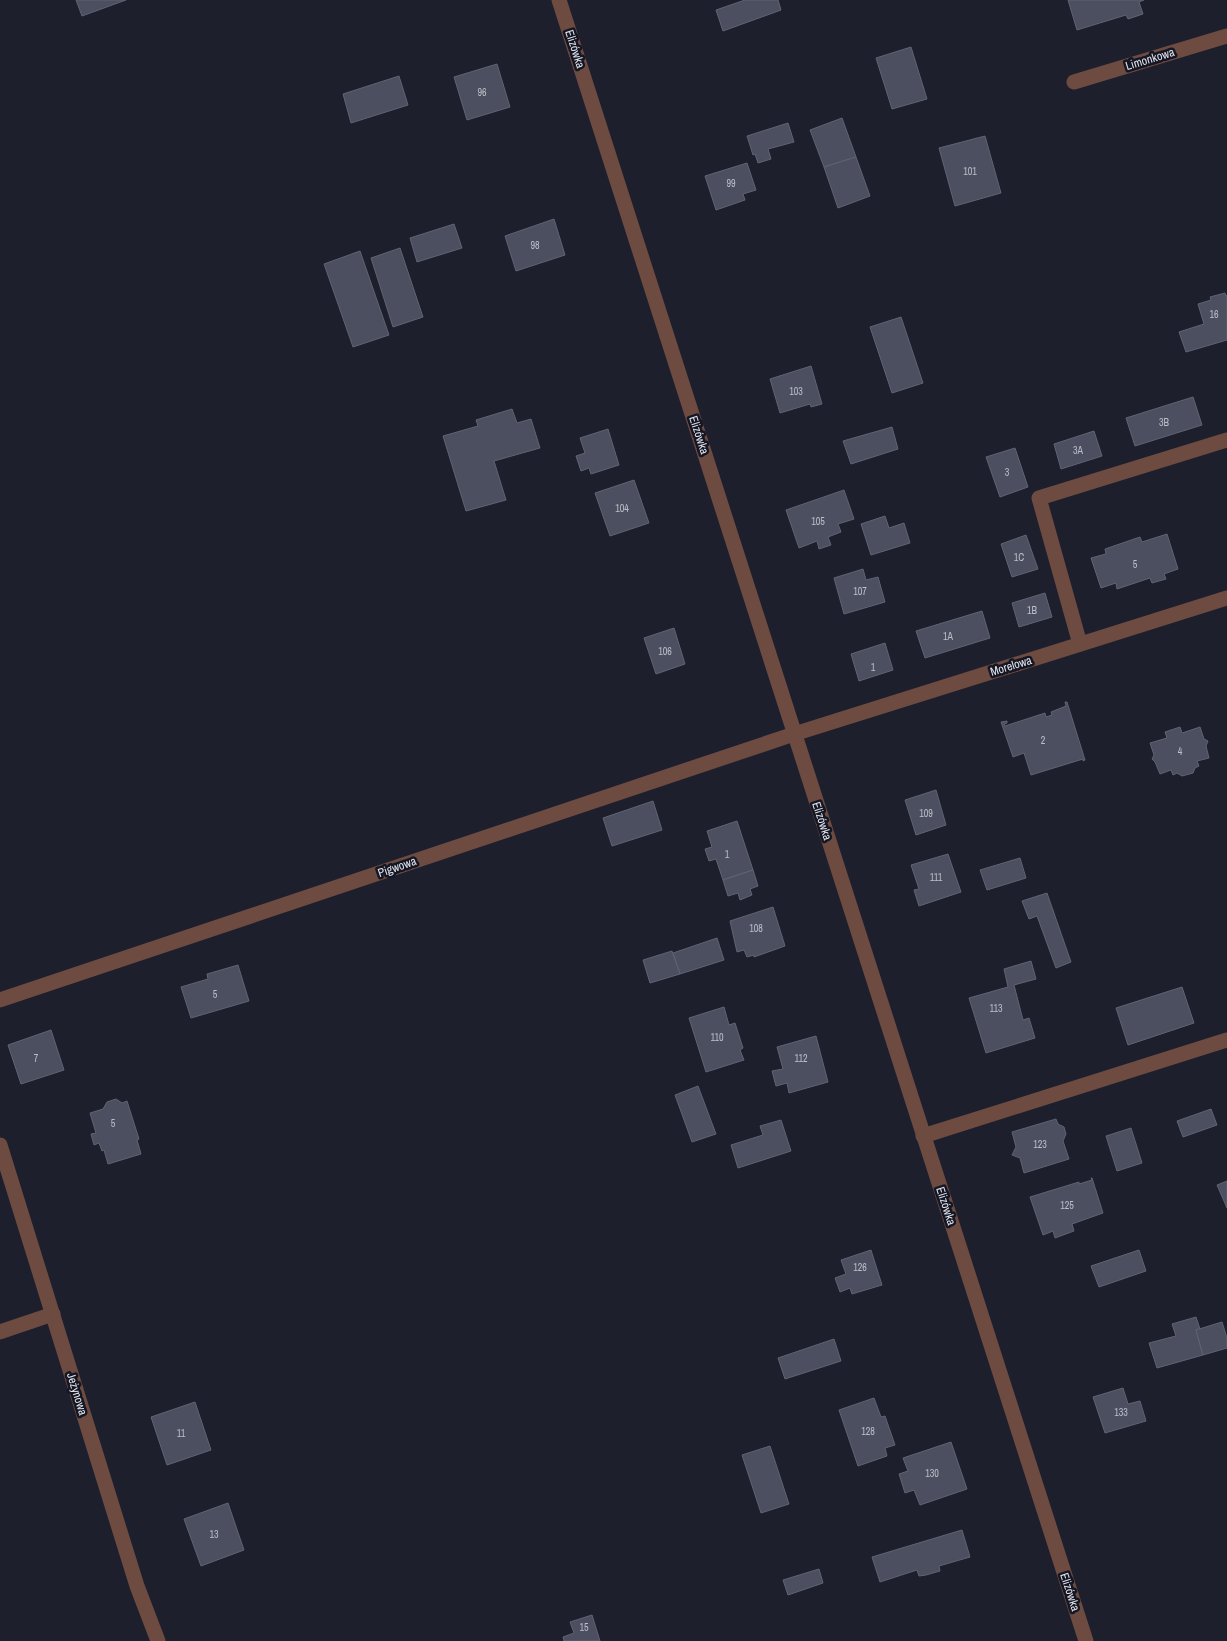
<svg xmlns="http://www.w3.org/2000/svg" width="1227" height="1641" viewBox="0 0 1227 1641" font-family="'Archivo Narrow',sans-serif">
<rect width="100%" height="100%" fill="#1d1f2d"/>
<!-- building -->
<g fill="#4c4f5f" stroke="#606373">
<path d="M 76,0 L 126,0 L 82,16 Z"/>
<path d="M 745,0 L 778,0 L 781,10 L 723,31 L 716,10 Z"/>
<path d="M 1068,0 L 1144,0 L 1139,2 L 1143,14 L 1128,19 L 1126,15 L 1077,30 Z"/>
<path d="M 911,47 L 927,99 L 892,109 L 876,58 Z"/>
<path d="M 497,64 L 510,107 L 467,120 L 454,77 Z"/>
<path d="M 399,76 L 408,105 L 351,123 L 343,94 Z"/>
<path d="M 842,118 L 856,157 L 824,167 L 810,130 Z"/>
<path d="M 788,123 L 794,142 L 768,149 L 771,159 L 758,163 L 755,154 L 753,155 L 747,136 Z"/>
<path d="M 985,136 L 1001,193 L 955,206 L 939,148 Z"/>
<path d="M 856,157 L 870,196 L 838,208 L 824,167 Z"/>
<path d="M 747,163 L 756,190 L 743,194 L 745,200 L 716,210 L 705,176 Z"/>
<path d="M 554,219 L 565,255 L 516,271 L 505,236 Z"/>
<path d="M 454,224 L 462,248 L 417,262 L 410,238 Z"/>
<path d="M 400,248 L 423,317 L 393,327 L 371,258 Z"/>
<path d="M 360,251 L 389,335 L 353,347 L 324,264 Z"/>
<path d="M 1225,293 L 1226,296 L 1227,295 L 1227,340 L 1186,352 L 1179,332 L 1204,324 L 1198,304 L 1211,300 L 1210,297 Z"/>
<path d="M 901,317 L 923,383 L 892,393 L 870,327 Z"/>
<path d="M 811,366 L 822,404 L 811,407 L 810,404 L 780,413 L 770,379 Z"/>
<path d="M 1193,397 L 1202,425 L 1135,446 L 1126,418 Z"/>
<path d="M 512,409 L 517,423 L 531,419 L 540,448 L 494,461 L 506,500 L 466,511 L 443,436 L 478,426 L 476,420 Z"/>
<path d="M 892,427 L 898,449 L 851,464 L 843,441 Z"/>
<path d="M 608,429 L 619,465 L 591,474 L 589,468 L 581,471 L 576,456 L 585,453 L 580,438 Z"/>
<path d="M 1094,431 L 1102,456 L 1061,469 L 1054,444 Z"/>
<path d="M 1015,448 L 1028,487 L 1000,497 L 986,457 Z"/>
<path d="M 634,480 L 649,523 L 610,536 L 595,493 Z"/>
<path d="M 844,490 L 854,519 L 838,524 L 841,532 L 828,537 L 831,545 L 819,549 L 817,541 L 799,548 L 786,510 Z"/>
<path d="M 885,516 L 889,528 L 904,523 L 910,543 L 871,555 L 861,524 Z"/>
<path d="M 1167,534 L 1178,569 L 1164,574 L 1166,579 L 1152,583 L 1150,578 L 1117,589 L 1116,583 L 1101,588 L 1091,558 L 1106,554 L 1105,549 L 1140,537 L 1142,542 Z"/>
<path d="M 1026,535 L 1038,569 L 1012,577 L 1001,544 Z"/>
<path d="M 863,569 L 866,580 L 878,577 L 885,602 L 844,614 L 834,578 Z"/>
<path d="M 1045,593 L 1052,617 L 1019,627 L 1012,603 Z"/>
<path d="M 982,611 L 990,638 L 925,658 L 916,631 Z"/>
<path d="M 674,628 L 685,664 L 656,674 L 644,638 Z"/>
<path d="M 885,643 L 893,670 L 859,681 L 851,654 Z"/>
<path d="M 1065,702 L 1067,702 L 1085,760 L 1083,761 L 1083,759 L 1031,775 L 1024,753 L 1013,757 L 1001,722 L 1007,721 L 1007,723 L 1004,724 L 1005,726 L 1045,713 L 1046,717 L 1052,715 L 1051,712 L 1066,706 Z"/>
<path d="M 1180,727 L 1182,733 L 1200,727 L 1204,739 L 1208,741 L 1206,746 L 1209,758 L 1197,761 L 1199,766 L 1195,768 L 1193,773 L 1182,776 L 1177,773 L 1173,775 L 1171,770 L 1160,774 L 1155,762 L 1152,759 L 1154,755 L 1150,743 L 1167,738 L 1165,732 Z"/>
<path d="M 936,790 L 946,825 L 916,835 L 905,800 Z"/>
<path d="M 653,801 L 662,830 L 612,846 L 603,818 Z"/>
<path d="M 737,821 L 753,870 L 723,880 L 716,859 L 709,861 L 705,849 L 712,847 L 707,831 Z"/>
<path d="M 948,854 L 961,892 L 919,906 L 914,890 L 919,889 L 911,865 Z"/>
<path d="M 1020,858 L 1026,878 L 987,890 L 980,870 Z"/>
<path d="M 753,870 L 758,886 L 750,889 L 752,895 L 740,900 L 738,893 L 728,896 L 723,880 Z"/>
<path d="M 1047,893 L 1071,962 L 1056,968 L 1037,916 L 1029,919 L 1022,901 Z"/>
<path d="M 773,907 L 785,946 L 754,957 L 754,955 L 747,957 L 744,950 L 737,952 L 730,921 Z"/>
<path d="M 717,938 L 724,960 L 680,974 L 673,953 Z"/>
<path d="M 672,951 L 680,974 L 650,983 L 643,960 Z"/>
<path d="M 1031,961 L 1036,979 L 1014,985 L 1023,1020 L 1029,1018 L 1035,1038 L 986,1053 L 969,998 L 1008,987 L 1004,969 Z"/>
<path d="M 238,965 L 249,1001 L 191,1018 L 181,987 L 208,979 L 207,974 Z"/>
<path d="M 1182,987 L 1194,1023 L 1128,1045 L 1116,1008 Z"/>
<path d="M 724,1007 L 729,1025 L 735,1023 L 743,1048 L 740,1050 L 744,1060 L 706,1072 L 689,1018 Z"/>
<path d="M 51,1030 L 64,1070 L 21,1084 L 8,1045 Z"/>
<path d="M 816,1036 L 828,1082 L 789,1093 L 787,1083 L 776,1086 L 772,1071 L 783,1069 L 777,1047 Z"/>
<path d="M 698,1086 L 716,1134 L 692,1142 L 675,1095 Z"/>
<path d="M 116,1099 L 122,1103 L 127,1101 L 139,1139 L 137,1140 L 141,1154 L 108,1164 L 104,1150 L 102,1151 L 99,1143 L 94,1145 L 91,1134 L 96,1133 L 90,1113 L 103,1109 L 107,1102 Z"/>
<path d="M 1211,1109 L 1217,1125 L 1183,1137 L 1177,1121 Z"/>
<path d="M 1056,1119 L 1058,1124 L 1064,1127 L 1066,1134 L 1063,1141 L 1069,1159 L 1024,1173 L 1020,1158 L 1012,1155 L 1016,1147 L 1012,1132 Z"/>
<path d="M 781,1120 L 791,1151 L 738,1168 L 731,1145 L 763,1135 L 760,1126 Z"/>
<path d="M 1131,1128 L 1142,1163 L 1117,1171 L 1106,1136 Z"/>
<path d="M 1091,1178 L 1092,1178 L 1103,1213 L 1072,1224 L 1074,1231 L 1055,1238 L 1053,1231 L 1043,1235 L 1030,1197 L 1079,1182 L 1079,1184 L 1092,1180 Z"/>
<path d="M 1227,1181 L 1227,1208 L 1217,1185 Z"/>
<path d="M 871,1250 L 882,1285 L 852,1294 L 850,1288 L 840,1292 L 835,1278 L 846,1274 L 841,1260 Z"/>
<path d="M 1139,1250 L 1146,1271 L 1099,1287 L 1091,1266 Z"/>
<path d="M 1196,1317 L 1200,1329 L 1196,1330 L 1203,1355 L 1157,1368 L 1149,1343 L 1176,1336 L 1172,1324 Z"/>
<path d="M 1222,1322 L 1227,1338 L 1227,1348 L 1203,1355 L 1196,1330 Z"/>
<path d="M 834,1339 L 841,1361 L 785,1379 L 778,1358 Z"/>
<path d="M 1123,1388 L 1128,1404 L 1140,1401 L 1146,1421 L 1105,1433 L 1093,1397 Z"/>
<path d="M 874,1398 L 881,1417 L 885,1416 L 895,1445 L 885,1448 L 887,1456 L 858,1466 L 839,1410 Z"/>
<path d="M 195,1402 L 211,1450 L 167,1465 L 151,1417 Z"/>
<path d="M 951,1442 L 967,1489 L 920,1505 L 914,1490 L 905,1493 L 899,1474 L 908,1471 L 903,1458 Z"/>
<path d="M 770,1446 L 789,1504 L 761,1513 L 742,1455 Z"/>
<path d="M 228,1503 L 244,1550 L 201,1566 L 184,1519 Z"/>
<path d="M 962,1530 L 970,1557 L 939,1566 L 940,1571 L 926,1575 L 919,1576 L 917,1570 L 880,1582 L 872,1557 Z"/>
<path d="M 819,1569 L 823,1583 L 788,1595 L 783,1580 Z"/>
<path d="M 592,1615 L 600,1641 L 564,1641 L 563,1637 L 574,1633 L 570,1622 Z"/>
</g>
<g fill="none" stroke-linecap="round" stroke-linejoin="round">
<!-- minor -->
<g stroke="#6e4b41" stroke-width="15">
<path d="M 559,0 L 1086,1641"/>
<path d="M 1074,82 L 1227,36"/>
<path d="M 1080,644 L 1039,498 L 1227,440"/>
<path d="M 0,1000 L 794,734 L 1227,598"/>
<path d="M 923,1136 L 1227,1040"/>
<path d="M 0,1145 L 137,1586 L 158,1641"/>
<path d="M 0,1332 L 53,1314"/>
</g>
</g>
<g text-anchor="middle" stroke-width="5" stroke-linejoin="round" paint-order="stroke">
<!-- number labels -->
<g font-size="10" fill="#bcbec9">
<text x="482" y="96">96</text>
<text x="970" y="175">101</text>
<text x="731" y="187">99</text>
<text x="535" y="249">98</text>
<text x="1214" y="318">16</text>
<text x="796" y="395">103</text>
<text x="1164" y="426">3B</text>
<text x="1078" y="454">3A</text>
<text x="1007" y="476">3</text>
<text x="622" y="512">104</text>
<text x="818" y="525">105</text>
<text x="1019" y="561">1C</text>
<text x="1135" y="568">5</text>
<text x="860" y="595">107</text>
<text x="1032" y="614">1B</text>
<text x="948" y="640">1A</text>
<text x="665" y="655">106</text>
<text x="873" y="671">1</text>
<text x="1043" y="744">2</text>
<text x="1180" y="755">4</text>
<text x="926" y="817">109</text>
<text x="727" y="858">1</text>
<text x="936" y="881">111</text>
<text x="756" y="932">108</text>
<text x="215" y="998">5</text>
<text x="996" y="1012">113</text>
<text x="717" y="1041">110</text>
<text x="36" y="1062">7</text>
<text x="801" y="1062">112</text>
<text x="113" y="1127">5</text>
<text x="1040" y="1148">123</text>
<text x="1067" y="1209">125</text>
<text x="860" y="1271">126</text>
<text x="1121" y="1416">133</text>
<text x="868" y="1435">128</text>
<text x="181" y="1437">11</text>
<text x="932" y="1477">130</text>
<text x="214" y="1538">13</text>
<text x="584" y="1631">15</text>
</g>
<!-- street labels -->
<g font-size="12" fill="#e1e3ec" stroke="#141623">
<text transform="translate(575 49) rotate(72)" y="4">Elizówka</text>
<text transform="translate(1150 59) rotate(-17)" y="4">Limonkowa</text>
<text transform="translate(699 435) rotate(72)" y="4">Elizówka</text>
<text transform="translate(1011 666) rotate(-17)" y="4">Morelowa</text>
<text transform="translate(822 821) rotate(72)" y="4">Elizówka</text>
<text transform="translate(397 867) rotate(-19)" y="4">Pigwowa</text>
<text transform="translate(946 1206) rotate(72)" y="4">Elizówka</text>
<text transform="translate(77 1394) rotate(73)" y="4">Jeżynowa</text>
<text transform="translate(1070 1592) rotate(72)" y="4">Elizówka</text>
</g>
</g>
</svg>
